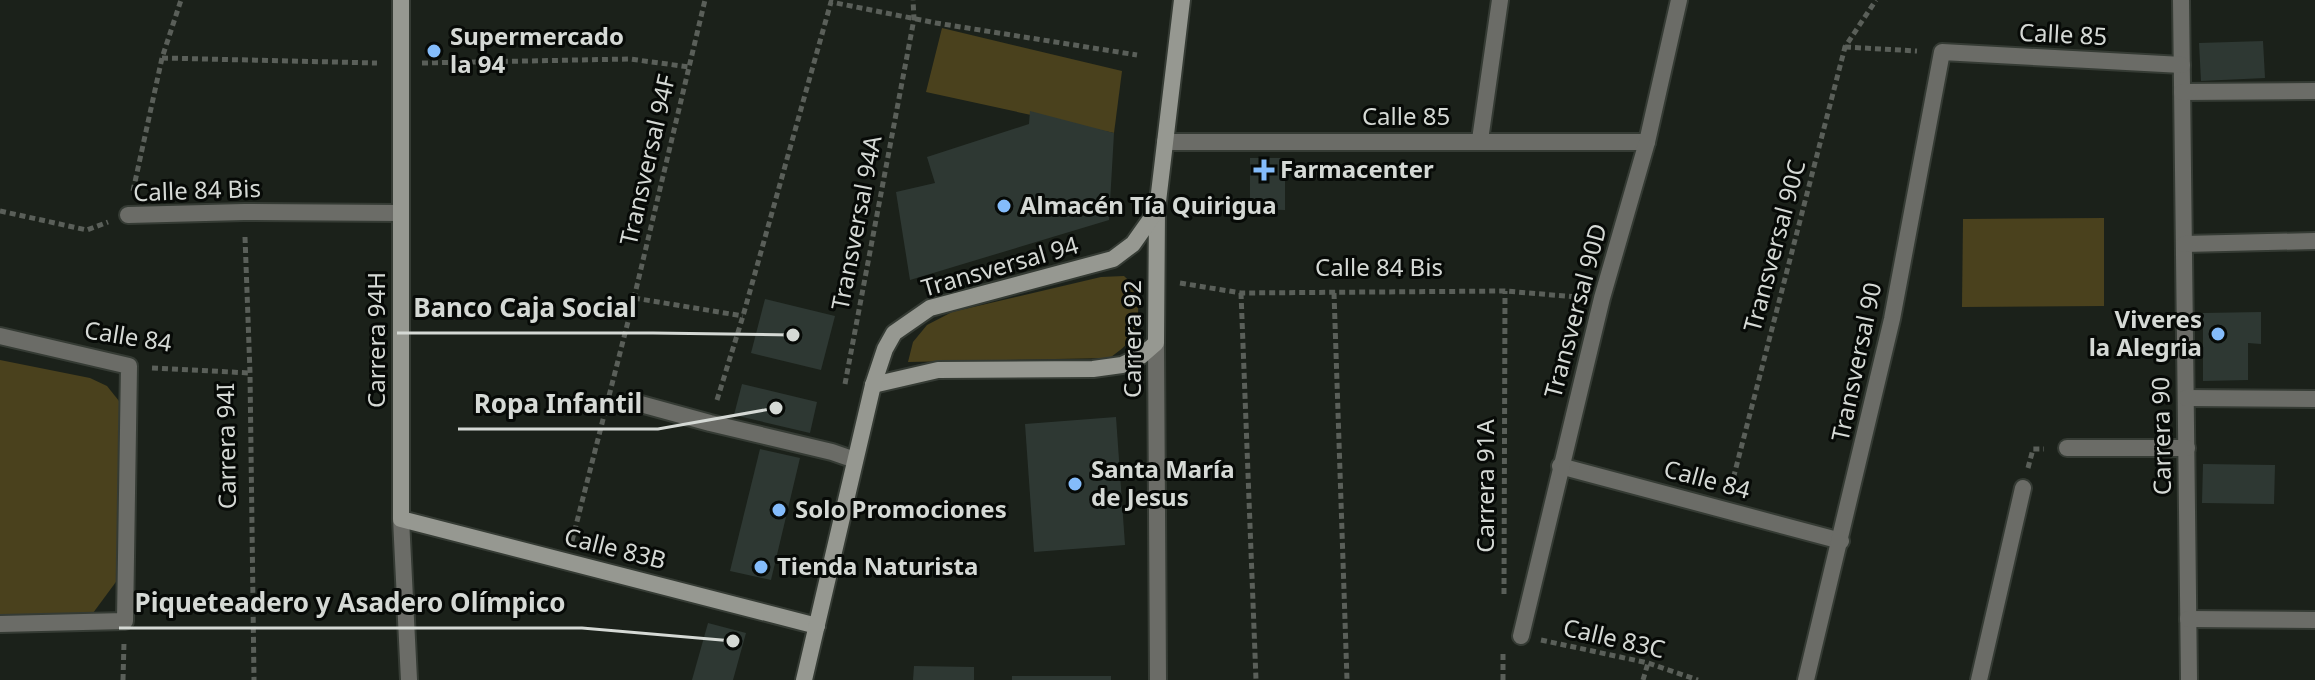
<svg xmlns="http://www.w3.org/2000/svg" width="2315" height="680" viewBox="0 0 2315 680" font-family="'Noto Sans',sans-serif">
<rect width="100%" height="100%" fill="#1b211a"/>
<!-- green -->
<g fill="#4a411d">
<path d="M 942,28 L 1122,71 L 1114,133 L 926,92 Z"/>
<path d="M 2104,218 L 2104,306 L 1962,307 L 1963,219 Z"/>
<path d="M 1124,276 C 1142,291 1142,321 1129,341 C 1125,347 1116,353 1110,358 L 908,362 L 913,342 L 927,325 L 952,312 L 1101,277 Z"/>
<path d="M 0,360 L 90,378 L 107,386 L 123,406 L 124,571 L 93,613 L 0,616 Z"/>
</g>
<!-- building -->
<g fill="#2e3833">
<path d="M 2263,41 L 2265,78 L 2201,81 L 2199,43 Z"/>
<path d="M 1030,111 L 1114,133 L 1109,220 L 910,280 L 896,192 L 935,183 L 927,157 L 1029,124 Z"/>
<path d="M 1250,158 L 1285,158 L 1285,210 L 1250,209 Z"/>
<path d="M 765,299 L 835,316 L 821,370 L 751,353 Z"/>
<path d="M 2261,312 L 2261,344 L 2248,343 L 2248,380 L 2203,381 L 2203,313 Z"/>
<path d="M 742,384 L 817,402 L 810,433 L 734,415 Z"/>
<path d="M 1116,417 L 1125,545 L 1034,552 L 1025,424 Z"/>
<path d="M 760,449 L 800,458 L 771,580 L 730,571 Z"/>
<path d="M 2203,464 L 2275,465 L 2274,504 L 2202,503 Z"/>
<path d="M 708,623 L 746,633 L 733,680 L 692,680 Z"/>
<path d="M 914,666 L 974,667 L 974,680 L 913,680 Z"/>
<rect x="1012" y="676" width="99" height="4"/>
</g>
<g fill="none" stroke-linecap="round" stroke-linejoin="round">
<!-- lane casing -->
<g stroke="#353b34" stroke-width="20">
<g id="lane">
<path d="M 0,336 L 129,366 L 125,621 L 0,624"/>
<path d="M 401,519 L 409,680"/>
</g>
</g>
<!-- street casing -->
<g stroke="#353b34" stroke-width="20">
<g id="street">
<path d="M 2181,0 L 2189,680"/>
<path d="M 2182,92 L 2315,91"/>
<path d="M 1480,140 L 1500,0"/>
<path d="M 1165,142 L 1647,142"/>
<path d="M 128,215 L 244,212 L 401,213"/>
<path d="M 2184,244 L 2315,241"/>
<path d="M 1156,343 L 1158,680"/>
<path d="M 2186,398 L 2315,399"/>
<path d="M 637,403 L 710,423 L 832,452 L 855,460"/>
<path d="M 2067,448 L 2187,448"/>
<path d="M 1560,466 L 1841,541"/>
<path d="M 2188,619 L 2315,620"/>
<path d="M 1521,636 L 1602,298 L 1647,142 L 1679,0"/>
<path d="M 1806,680 L 1892,319 L 1942,52 L 2182,65"/>
<path d="M 1979,680 L 2023,488"/>
</g>
</g>
<!-- secondary casing -->
<g stroke="#353b34" stroke-width="20">
<g id="secondary">
<path d="M 401,0 L 401,519 L 817,626"/>
<path d="M 873,385 L 938,370 L 1093,369 L 1122,365 L 1141,356 L 1156,343 L 1157,210 L 1182,0"/>
<path d="M 804,680 L 873,385 L 885,349 L 894,333 L 930,308 L 1113,259 L 1133,244 L 1157,210"/>
</g>
</g>
<!-- path -->
<g stroke="#5a5f59" stroke-width="5" stroke-dasharray="6 4" stroke-linecap="butt">
<path d="M 1845,47 L 1917,51"/>
<path d="M 162,58 L 377,63"/>
<path d="M 422,63 L 630,59 L 689,67"/>
<path d="M 133,191 L 162,58 L 181,0"/>
<path d="M 0,211 L 87,230 L 108,222"/>
<path d="M 245,237 L 250,373 L 254,680"/>
<path d="M 1180,283 L 1241,293 L 1505,291 L 1577,297"/>
<path d="M 1241,293 L 1256,680"/>
<path d="M 1334,293 L 1347,680"/>
<path d="M 634,298 L 743,316"/>
<path d="M 152,368 L 250,373"/>
<path d="M 845,384 L 914,19 L 913,0"/>
<path d="M 717,400 L 743,316 L 831,2 L 936,23 L 1137,55"/>
<path d="M 2028,468 L 2033,449 L 2044,449"/>
<path d="M 1731,487 L 1845,47 L 1876,0"/>
<path d="M 572,541 L 634,298 L 705,0"/>
<path d="M 1504,594 L 1505,291"/>
<path d="M 1541,640 L 1648,663 L 1698,680"/>
<path d="M 123,680 L 124,642"/>
<path d="M 1503,680 L 1503,652"/>
<path d="M 1643,680 L 1648,663"/>
</g>
<!-- lane -->
<use href="#lane" stroke="#6b6c67" stroke-width="16"/>
<!-- street -->
<use href="#street" stroke="#6b6c67" stroke-width="16"/>
<!-- secondary -->
<use href="#secondary" stroke="#969891" stroke-width="16"/>
</g>
<!-- markers -->
<g fill="#84bcfb" stroke="#070a07" stroke-width="3">
<circle cx="434" cy="51" r="8"/>
<path d="M1260 158h8v8h8v8h-8v8h-8v-8h-8v-8h8z"/>
<circle cx="1004" cy="206" r="8"/>
<circle cx="2218" cy="334" r="8"/>
<circle cx="1075" cy="484" r="8"/>
<circle cx="779" cy="510" r="8"/>
<circle cx="761" cy="567" r="8"/>
</g>
<g text-anchor="middle" stroke-width="6" stroke-linejoin="round" paint-order="stroke">
<!-- street labels -->
<g font-size="24" fill="#d5d9d5" stroke="#070a07">
<text transform="translate(2063 35) rotate(3)" y="8">Calle 85</text>
<text x="1406" y="125">Calle 85</text>
<text transform="translate(648 160) rotate(-77)" y="8">Transversal 94F</text>
<text transform="translate(197 191) rotate(-2)" y="8">Calle 84 Bis</text>
<text transform="translate(857 223) rotate(-79)" y="8">Transversal 94A</text>
<text transform="translate(1775 246) rotate(-75)" y="8">Transversal 90C</text>
<text transform="translate(1000 267) rotate(-16)" y="8">Transversal 94</text>
<text x="1379" y="276">Calle 84 Bis</text>
<text transform="translate(1576 311) rotate(-75)" y="8">Transversal 90D</text>
<text transform="translate(128 337) rotate(9)" y="8">Calle 84</text>
<text transform="translate(1133 339) rotate(-90)" y="8">Carrera 92</text>
<text transform="translate(377 340) rotate(-90)" y="8">Carrera 94H</text>
<text transform="translate(1857 362) rotate(-78)" y="8">Transversal 90</text>
<text transform="translate(2162 436) rotate(-91)" y="8">Carrera 90</text>
<text transform="translate(227 446) rotate(-91)" y="8">Carrera 94I</text>
<text transform="translate(1707 480) rotate(15)" y="8">Calle 84</text>
<text transform="translate(1486 486) rotate(-90)" y="8">Carrera 91A</text>
<text transform="translate(615 549) rotate(14)" y="8">Calle 83B</text>
<text transform="translate(1614 639) rotate(13)" y="8">Calle 83C</text>
</g>
<!-- poi labels -->
<g font-size="24" font-weight="bold" fill="#d5d9d5" stroke="#070a07" text-anchor="start">
<text x="450" y="45">Supermercado<tspan x="450" dy="28">la 94</tspan></text>
<text x="1280" y="178">Farmacenter</text>
<text x="1020" y="214">Almacén Tía Quirigua</text>
<text x="2202" y="328" text-anchor="end">Viveres<tspan x="2202" dy="28">la Alegria</tspan></text>
<text x="1091" y="478">Santa María<tspan x="1091" dy="28">de Jesus</tspan></text>
<text x="795" y="518">Solo Promociones</text>
<text x="777" y="575">Tienda Naturista</text>
</g>
</g>
<!-- callouts -->
<path fill="none" stroke="#d5d9d5" stroke-width="3" d="M793 335L653 333H397M776 408L658 429H458M733 641L582 628H119"/>
<g fill="#d5d9d5" stroke="#070a07" stroke-width="3">
<circle cx="793" cy="335" r="8"/>
<circle cx="776" cy="408" r="8"/>
<circle cx="733" cy="641" r="8"/>
</g>
<g font-size="26" text-anchor="middle" font-weight="bold" fill="#d5d9d5" stroke="#070a07" stroke-width="6" stroke-linejoin="round" paint-order="stroke">
<text x="525" y="317">Banco Caja Social</text>
<text x="558" y="413">Ropa Infantil</text>
<text x="350" y="612">Piqueteadero y Asadero Olímpico</text>
</g>
</svg>
